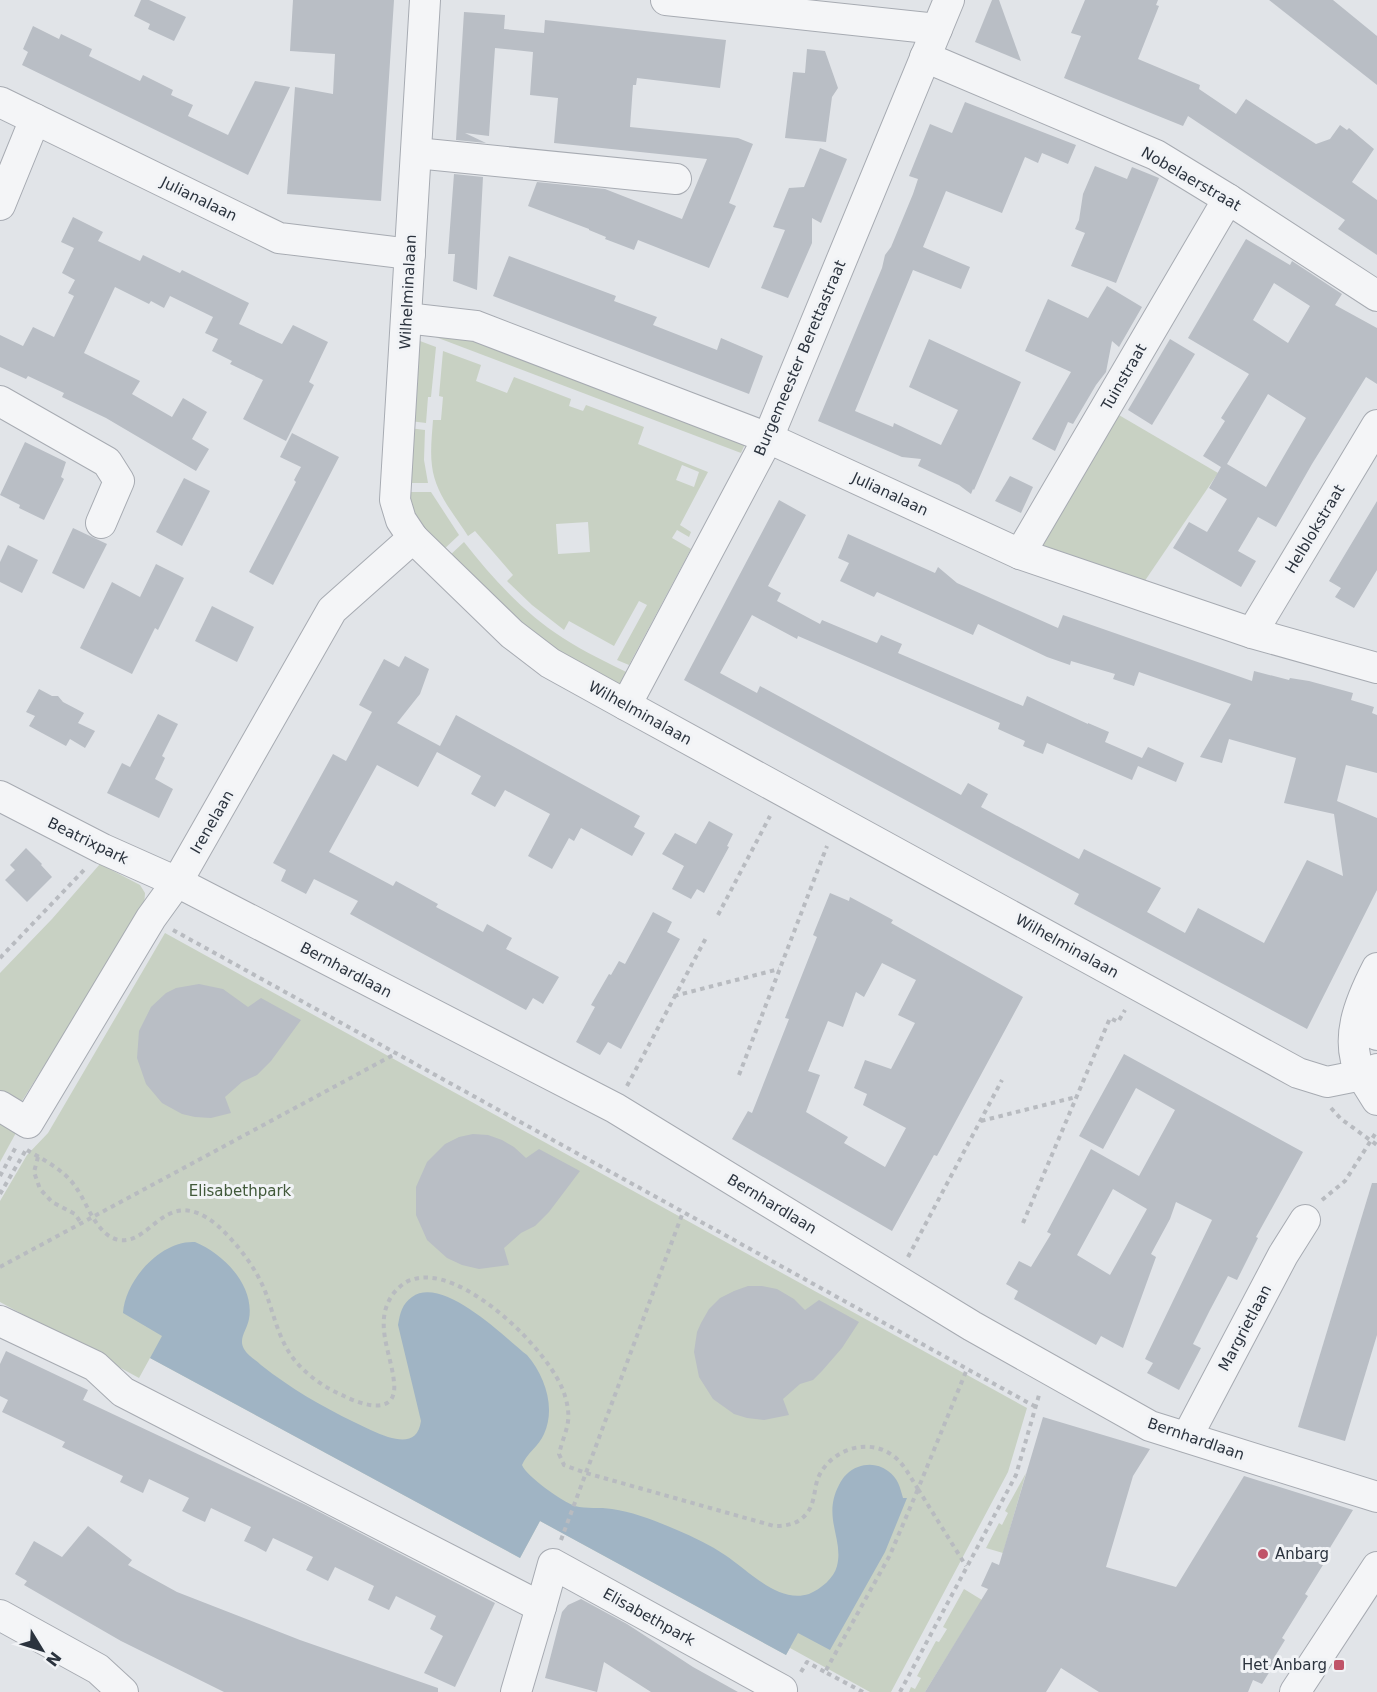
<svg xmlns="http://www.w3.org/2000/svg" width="1377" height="1692" viewBox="0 0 1377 1692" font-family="'DejaVu Sans',sans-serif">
<rect width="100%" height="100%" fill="#e1e4e8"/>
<!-- green -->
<g fill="#c8d1c3" fill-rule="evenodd">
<path d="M 433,336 L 474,339 L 746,442 L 741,453 Z"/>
<path d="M 420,341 L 436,347 L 431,397 L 428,397 L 426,423 L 410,421 L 415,348 Z"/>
<path d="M 443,351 L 481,365 L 476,381 L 507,393 L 514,377 L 571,399 L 569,406 L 583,411 L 586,405 L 644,427 L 638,444 L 708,472 L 680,525 L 691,532 L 689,537 L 677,530 L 672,538 L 691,549 L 629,665 L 617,660 L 647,605 L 639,601 L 614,646 L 569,621 L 564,630 L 532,605 L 507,581 L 513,575 L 475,531 L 468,536 C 454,514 435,493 432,466 C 430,451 432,435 433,420 L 441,420 L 443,397 L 439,396 ZM 682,465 L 699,472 L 694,487 L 676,480 ZM 588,522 L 590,552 L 558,554 L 556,524 Z"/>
<path d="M 1112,411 L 1218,473 L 1142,585 L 1035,548 Z"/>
<path d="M 409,428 L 425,430 L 424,460 L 428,483 L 405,483 Z"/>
<path d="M 405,492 L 431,492 L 459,535 L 442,551 L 417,526 Z"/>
<path d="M 464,542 C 492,578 524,613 563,638 C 584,652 609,663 632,675 L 622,683 L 616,684 L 553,653 L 448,557 Z"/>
<path d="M 100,864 L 140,885 L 145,893 L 144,908 L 20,1104 L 0,1092 L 0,973 L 52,919 Z"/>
<path d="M 165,933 L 1027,1408 L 1008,1472 L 891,1692 L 870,1692 L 790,1648 L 786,1655 L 540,1521 L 520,1558 L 150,1358 L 139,1378 L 0,1302 L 0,1201 L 27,1155 L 48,1133 Z"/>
<path d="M 0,1120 L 17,1131 L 0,1162 Z"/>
<path d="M 1026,1473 L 1003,1553 L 986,1548 L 999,1523 L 1002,1525 L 1008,1513 L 1005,1511 Z"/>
<path d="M 964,1589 L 982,1600 L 925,1692 L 909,1692 L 911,1687 L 915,1689 L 921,1678 L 917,1676 L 936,1641 L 939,1642 L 947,1629 L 943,1627 Z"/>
</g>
<!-- water -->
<path fill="#a0b4c4" d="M 195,1242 C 224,1254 255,1286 249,1319 C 247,1330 238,1339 244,1349 C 248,1356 256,1360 261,1365 C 290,1388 321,1406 354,1422 C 365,1427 376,1433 388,1437 C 405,1442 418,1441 421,1421 L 398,1325 C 400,1313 402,1304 412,1297 C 443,1275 504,1337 527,1355 C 545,1376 556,1408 544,1434 C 539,1446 527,1453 522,1465 C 526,1476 563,1502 575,1506 C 586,1509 600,1507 612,1509 C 634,1512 656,1521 677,1530 C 694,1537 710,1545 725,1555 C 748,1570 778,1604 809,1594 C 821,1589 834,1578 837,1566 C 844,1539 822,1517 839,1485 C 843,1477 849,1470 858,1467 C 868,1463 879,1464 888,1471 C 898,1478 900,1487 903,1498 L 907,1498 L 885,1552 L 830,1650 L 798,1633 L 786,1655 L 540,1521 L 520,1558 L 150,1358 L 162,1336 L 123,1313 C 125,1280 161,1240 195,1242 Z"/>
<!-- building -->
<g fill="#b9bec5" fill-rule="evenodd">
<path d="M 141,0 L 149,0 L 186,17 L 174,41 L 148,29 L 150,24 L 134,16 Z"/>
<path d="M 293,0 L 394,0 L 381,201 L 287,194 L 295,87 L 333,94 L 335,54 L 290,51 Z"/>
<path d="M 992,0 L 999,0 L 1021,61 L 975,42 Z"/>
<path d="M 1085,0 L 1158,0 L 1156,5 L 1159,6 L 1138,59 L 1200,85 L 1199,89 L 1236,114 L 1246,99 L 1316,144 L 1330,139 L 1340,125 L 1347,130 L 1349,128 L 1374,149 L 1352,182 L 1377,200 L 1377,255 L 1338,229 L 1345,220 L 1188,116 L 1183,126 L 1064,78 L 1081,36 L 1071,33 Z"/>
<path d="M 1269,0 L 1333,0 L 1377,36 L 1377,85 Z"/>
<path d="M 464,12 L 505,15 L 504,29 L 544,33 L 545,20 L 726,40 L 720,88 L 637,78 L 636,85 L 633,85 L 630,127 L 738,138 L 753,144 L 729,203 L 736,206 L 709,268 L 638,240 L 634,250 L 605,239 L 606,237 L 589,230 L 589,229 L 528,206 L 537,182 L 605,189 L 682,219 L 707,159 L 554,143 L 558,98 L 530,95 L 533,52 L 495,48 L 489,136 L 465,133 L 486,143 L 456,140 Z"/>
<path d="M 33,26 L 59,39 L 61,34 L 92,49 L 89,56 L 140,81 L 143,75 L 173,90 L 171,95 L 193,105 L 188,116 L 228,135 L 255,81 L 290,87 L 248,175 L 22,65 L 28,52 L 23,49 Z"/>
<path d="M 807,49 L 825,51 L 838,88 L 832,97 L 826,142 L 785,138 L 793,72 L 805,73 Z"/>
<path d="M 965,102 L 1076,145 L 1068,164 L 1042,153 L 1038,163 L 1025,157 L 1002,213 L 946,191 L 923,247 L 970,267 L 965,279 L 961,289 L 913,270 L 855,411 L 893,427 L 894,423 L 941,445 L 958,410 L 909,387 L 929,339 L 1021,382 L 974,490 L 973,489 L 971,494 L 959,485 L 918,466 L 921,459 L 902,457 L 818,421 L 882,268 L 885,255 L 891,247 L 913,194 L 918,179 L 909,176 L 930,124 L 952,133 Z"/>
<path d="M 820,148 L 847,159 L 821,223 L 812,218 L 812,243 L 788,298 L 761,288 L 785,230 L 773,227 L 789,188 L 804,187 Z"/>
<path d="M 1095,166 L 1127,179 L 1132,167 L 1159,178 L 1116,283 L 1071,266 L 1085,233 L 1075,229 L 1079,220 L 1083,194 Z"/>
<path d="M 454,174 L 483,177 L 477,290 L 453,281 L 455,254 L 448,254 Z"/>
<path d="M 73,217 L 103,232 L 98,241 L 140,261 L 143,255 L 180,273 L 182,270 L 249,303 L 239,324 L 260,334 L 282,344 L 293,325 L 328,342 L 309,382 L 314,385 L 286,441 L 243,419 L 263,380 L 230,364 L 232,361 L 212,351 L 218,339 L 205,333 L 213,317 L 170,296 L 164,308 L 151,301 L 149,304 L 115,287 L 84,353 L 140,381 L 132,394 L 172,417 L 183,398 L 207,412 L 192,439 L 209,449 L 196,471 L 106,418 L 62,397 L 64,393 L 28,376 L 26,379 L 0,367 L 0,335 L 23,346 L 33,327 L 54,337 L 74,296 L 68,293 L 75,280 L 62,273 L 74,248 L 61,242 Z"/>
<path d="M 1246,239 L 1290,265 L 1292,261 L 1342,294 L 1335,305 L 1377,328 L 1377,384 L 1366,377 L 1312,464 L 1276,527 L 1258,517 L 1238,551 L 1256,561 L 1241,587 L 1173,548 L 1189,522 L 1207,532 L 1227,499 L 1209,488 L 1221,467 L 1203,456 L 1225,421 L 1221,418 L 1249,374 L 1188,338 ZM 1274,283 L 1310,306 L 1288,343 L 1253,320 ZM 1268,394 L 1306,418 L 1266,487 L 1227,464 Z"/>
<path d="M 509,256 L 616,296 L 614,301 L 657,317 L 653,325 L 717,350 L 721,338 L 763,356 L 749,394 L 493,296 Z"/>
<path d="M 1107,286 L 1142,307 L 1119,347 L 1112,341 L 1106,372 L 1096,385 L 1073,424 L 1068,422 L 1055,451 L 1032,439 L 1071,372 L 1025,351 L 1048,299 L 1088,318 Z"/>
<path d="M 1170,339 L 1195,354 L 1152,425 L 1128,410 Z"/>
<path d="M 292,433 L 339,457 L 273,585 L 249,572 L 296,482 L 294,480 L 301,467 L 280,457 Z"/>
<path d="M 25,442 L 66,462 L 61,477 L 64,479 L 44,520 L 19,508 L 20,505 L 0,495 Z"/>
<path d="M 1010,476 L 1033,487 L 1021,513 L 995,501 Z"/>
<path d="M 184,478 L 210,491 L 182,546 L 156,532 Z"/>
<path d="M 779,500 L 806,515 L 768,586 L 781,593 L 777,601 L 820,624 L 822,620 L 877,643 L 881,635 L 902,644 L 898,653 L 1023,706 L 1027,696 L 1088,724 L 1088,723 L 1109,732 L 1105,742 L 1142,758 L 1148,747 L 1184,763 L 1176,782 L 1138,766 L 1132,780 L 1047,743 L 1043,754 L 1023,746 L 1025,741 L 998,729 L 1000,723 L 798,636 L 797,639 L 752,615 L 720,673 L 757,693 L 760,686 L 961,795 L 968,783 L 988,794 L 981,807 L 1079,859 L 1084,849 L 1161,888 L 1147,912 L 1185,933 L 1198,908 L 1264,943 L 1307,860 L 1343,876 L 1334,814 L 1284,803 L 1296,758 L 1229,739 L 1222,763 L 1200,757 L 1231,704 L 1139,672 L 1134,686 L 1113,679 L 1115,674 L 1071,661 L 1070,665 L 1047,657 L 978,624 L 973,635 L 877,592 L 874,597 L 840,581 L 849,563 L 838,558 L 848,534 L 935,573 L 938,567 L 957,583 L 1058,628 L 1063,615 L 1252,681 L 1254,671 L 1289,680 L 1290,678 L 1309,681 L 1353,693 L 1351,700 L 1374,707 L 1372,713 L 1377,715 L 1377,773 L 1346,765 L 1337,801 L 1377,818 L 1377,890 L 1307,1029 L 1074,904 L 1079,894 L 684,680 Z"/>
<path d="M 1377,501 L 1377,570 L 1354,608 L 1335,597 L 1341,588 L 1329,581 Z"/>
<path d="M 73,528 L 107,544 L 84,589 L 52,573 Z"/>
<path d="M 8,545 L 38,560 L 22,593 L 0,582 L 0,562 Z"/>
<path d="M 156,564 L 184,578 L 158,630 L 155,628 L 132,674 L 80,648 L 112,582 L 140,597 Z"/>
<path d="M 212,606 L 254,627 L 237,662 L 195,641 Z"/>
<path d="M 405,656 L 429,669 L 420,694 L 397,723 L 440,746 L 456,715 L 640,816 L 634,827 L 645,833 L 632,856 L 581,828 L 574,841 L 569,838 L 552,869 L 528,856 L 550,814 L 505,790 L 495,807 L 471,794 L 481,776 L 437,752 L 418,787 L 377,765 L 329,852 L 393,886 L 396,881 L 438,904 L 436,907 L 483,932 L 487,924 L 512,938 L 506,949 L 559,977 L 543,1004 L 533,998 L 526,1010 L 350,914 L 358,901 L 314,879 L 306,894 L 281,881 L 286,870 L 273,863 L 333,754 L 346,761 L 372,712 L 359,705 L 384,659 L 399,667 Z"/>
<path d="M 39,689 L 52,696 L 58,696 L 63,702 L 84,713 L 78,723 L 95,731 L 85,748 L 70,739 L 66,746 L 29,726 L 35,716 L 26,712 Z"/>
<path d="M 158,714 L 178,724 L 162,756 L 165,758 L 155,779 L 173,789 L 159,818 L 107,793 L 122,763 L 130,767 Z"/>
<path d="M 709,821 L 733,834 L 727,846 L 729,847 L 704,893 L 697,889 L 691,899 L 672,889 L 684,866 L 662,854 L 675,833 L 696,844 Z"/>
<path d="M 26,848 L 42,864 L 41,865 L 52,877 L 27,902 L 5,880 L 15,870 L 10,865 Z"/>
<path d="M 830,893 L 849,901 L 850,897 L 893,920 L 891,923 L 1023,997 L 937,1156 L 934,1155 L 892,1231 L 732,1139 L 748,1111 L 752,1113 L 789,1019 L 785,1018 L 817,937 L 813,935 ZM 882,963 L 916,980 L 898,1015 L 915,1023 L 891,1069 L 865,1060 L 854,1088 L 867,1094 L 863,1105 L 906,1128 L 885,1167 L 844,1143 L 848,1137 L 806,1112 L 820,1075 L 808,1071 L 828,1021 L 843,1027 L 856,992 L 864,997 Z"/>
<path d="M 653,912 L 672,922 L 667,932 L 680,939 L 621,1049 L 608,1042 L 600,1055 L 576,1042 L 595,1007 L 591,1005 L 609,974 L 611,975 L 619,961 L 625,964 Z"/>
<path d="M 199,984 L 223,989 L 248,1007 L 261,998 L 301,1020 L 271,1061 L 257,1075 L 242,1082 L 225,1097 L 231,1113 L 211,1118 L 195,1117 L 182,1114 L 162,1103 L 146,1084 L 137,1058 L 139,1031 L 151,1007 L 166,993 L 176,988 Z"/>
<path d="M 1124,1054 L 1303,1152 L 1256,1237 L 1258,1238 L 1237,1280 L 1228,1276 L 1210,1310 L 1193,1344 L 1201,1348 L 1179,1390 L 1147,1373 L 1153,1363 L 1145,1359 L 1212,1220 L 1176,1202 L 1170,1219 L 1151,1254 L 1156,1257 L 1123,1348 L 1101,1336 L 1096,1345 L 1014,1299 L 1018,1291 L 1006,1284 L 1019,1261 L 1031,1267 L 1051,1234 L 1047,1232 L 1091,1149 L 1139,1176 L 1175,1110 L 1136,1088 L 1103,1149 L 1079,1136 ZM 1113,1189 L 1147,1209 L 1110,1275 L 1077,1255 Z"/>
<path d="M 473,1134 L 488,1135 L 502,1140 L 514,1147 L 526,1158 L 539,1149 L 580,1171 L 549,1212 L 535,1226 L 521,1233 L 504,1248 L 509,1265 L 479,1269 L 462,1265 L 447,1258 L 427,1240 L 416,1215 L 416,1187 L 427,1162 L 445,1144 L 459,1137 Z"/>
<path d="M 1372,1183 L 1377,1183 L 1377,1335 L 1345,1441 L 1298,1427 Z"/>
<path d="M 748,1286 L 762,1286 L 777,1289 L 794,1299 L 805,1310 L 819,1300 L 859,1322 L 842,1348 L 822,1371 L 813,1380 L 800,1384 L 783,1399 L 789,1415 L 764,1420 L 747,1418 L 734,1414 L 713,1399 L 699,1377 L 694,1352 L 697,1332 L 701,1323 L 709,1309 L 720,1298 L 734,1291 Z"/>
<path d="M 6,1351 L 88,1390 L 83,1400 L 306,1505 L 495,1603 L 455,1687 L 424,1673 L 443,1636 L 430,1629 L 436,1616 L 396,1596 L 389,1610 L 368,1600 L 374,1586 L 335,1567 L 328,1581 L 306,1570 L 313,1557 L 273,1538 L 266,1552 L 255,1546 L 244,1541 L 251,1527 L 211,1508 L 205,1522 L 194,1517 L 182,1511 L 189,1498 L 149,1479 L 143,1493 L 120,1482 L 123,1476 L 62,1447 L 65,1442 L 2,1412 L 8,1400 L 0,1396 L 0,1364 Z"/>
<path d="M 1043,1417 L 1150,1449 L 1133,1476 L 1106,1567 L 1176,1587 L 1244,1476 L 1353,1510 L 1328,1551 L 1331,1552 L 1305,1594 L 1308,1596 L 1282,1638 L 1285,1640 L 1272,1661 L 1275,1663 L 1262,1684 L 1253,1680 L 1248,1692 L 1099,1692 L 1061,1668 L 1046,1692 L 925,1692 L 988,1589 L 981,1586 L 992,1562 L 999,1565 Z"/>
<path d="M 88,1526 L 132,1560 L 128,1565 L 177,1592 L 300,1640 L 438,1688 L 438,1692 L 224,1692 L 121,1641 L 24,1585 L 27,1581 L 15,1574 L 34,1541 L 62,1557 Z"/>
<path d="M 581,1599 L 627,1624 L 693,1667 L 738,1692 L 651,1692 L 604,1662 L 597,1692 L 545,1678 L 562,1612 L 568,1605 Z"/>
</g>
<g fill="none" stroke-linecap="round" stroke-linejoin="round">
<!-- minor casing -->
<g stroke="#a7abb2" stroke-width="32">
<g id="minor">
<path d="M 425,0 L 395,500 L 401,520 L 413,538 L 512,634 L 550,663 L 626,705 L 1298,1073 L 1327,1082 L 1362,1075 L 1377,1069"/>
<path d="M 666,0 L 937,29"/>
<path d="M 925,57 L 1156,155 L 1228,199 L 1377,296"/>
<path d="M 0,102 L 279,238 L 410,254"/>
<path d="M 416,153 L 676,179"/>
<path d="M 0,205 L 35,119"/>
<path d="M 406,318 L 476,326 L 768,438 L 1020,554 L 1252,633 L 1377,668"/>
<path d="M 0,401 L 107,462 L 119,481 L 101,523"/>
<path d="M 1020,554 L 1228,199"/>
<path d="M 1252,633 L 1377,425"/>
<path d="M 626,705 L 768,438 L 949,0"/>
<path d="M 0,796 L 103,849 L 177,882 L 615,1108 L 972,1326 L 1150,1426 L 1377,1497"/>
<path d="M 1377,968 C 1360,1001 1343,1040 1362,1076 C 1367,1084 1372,1092 1377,1100"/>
<path d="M 1377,996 L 1377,1035"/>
<path d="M 0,1106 L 28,1123 L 151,918 L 177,882 L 332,610 L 413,538"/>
<path d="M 0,1321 L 95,1366 L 123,1392 L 541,1607 L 516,1692"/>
<path d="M 1187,1437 L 1283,1255 L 1305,1220"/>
<path d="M 541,1607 L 553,1564 L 782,1690 L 781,1692"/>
<path d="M 0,1615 L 98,1669 L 123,1692"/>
<path d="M 1295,1692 L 1377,1567"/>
</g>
</g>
<!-- path -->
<g stroke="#b8bbc0" stroke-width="4" stroke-dasharray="4.5 4.5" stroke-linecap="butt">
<path d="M 718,915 L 770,816"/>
<path d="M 173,930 L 1036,1407"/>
<path d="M 0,958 L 84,870"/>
<path d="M 674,996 L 779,969"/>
<path d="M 739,1075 L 827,846"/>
<path d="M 627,1086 L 707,936"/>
<path d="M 1331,1108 L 1341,1119 L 1377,1145"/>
<path d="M 981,1121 L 1076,1097"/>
<path d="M 27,1150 C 44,1160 66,1171 77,1189 C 88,1205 97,1236 119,1240 C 153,1245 165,1183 217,1225 C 236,1242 256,1268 265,1291 C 274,1314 278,1338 293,1358 C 306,1375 325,1388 344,1396 C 362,1405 398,1417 394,1382 C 391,1352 373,1322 393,1294 C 398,1288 404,1282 411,1280 C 460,1261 553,1353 565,1396 C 573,1423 565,1429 559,1454 L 564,1465 L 586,1473 L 774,1526 C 787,1526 799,1524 807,1513 C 815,1503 814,1489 818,1478 C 830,1450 867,1437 892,1455 C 904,1463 910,1477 918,1489 L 967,1369"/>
<path d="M 38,1157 L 34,1172 L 40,1189 L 52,1202 L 75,1214 L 81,1223"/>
<path d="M 0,1176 L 17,1145"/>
<path d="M 0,1194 L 27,1148"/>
<path d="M 1322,1200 L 1345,1181 L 1377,1131"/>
<path d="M 1023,1223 L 1110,1018 L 1118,1022 L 1125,1010"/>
<path d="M 908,1257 L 1002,1080"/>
<path d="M 0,1267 L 395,1054"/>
<path d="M 918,1489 L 966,1566"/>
<path d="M 561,1540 L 683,1212"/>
<path d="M 801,1672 L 807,1662 L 825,1672"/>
<path d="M 863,1692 L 825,1672 L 890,1555 L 918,1489"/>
<path d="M 900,1692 L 1016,1475 L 1039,1395"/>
</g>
<!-- minor -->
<use href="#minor" stroke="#f4f5f7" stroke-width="30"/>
</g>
<!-- markers -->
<g fill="#c05469" stroke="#f1f3f6" stroke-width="2">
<circle cx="1263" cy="1554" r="6"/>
<rect x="1333" y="1659" width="12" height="12" rx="3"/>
</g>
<g text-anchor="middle" stroke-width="6" stroke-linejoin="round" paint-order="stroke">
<!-- street labels -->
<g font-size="15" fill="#2b333e" stroke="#f1f3f6">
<text transform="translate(1191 179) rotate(30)" y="5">Nobelaerstraat</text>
<text transform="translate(199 199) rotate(26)" y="5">Julianalaan</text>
<text transform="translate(408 292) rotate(-87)" y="5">Wilhelminalaan</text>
<text transform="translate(800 358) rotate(-67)" y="5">Burgemeester Berettastraat</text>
<text transform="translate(1124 377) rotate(-60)" y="5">Tuinstraat</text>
<text transform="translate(890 494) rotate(25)" y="5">Julianalaan</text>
<text transform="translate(1315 529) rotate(-59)" y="5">Helblokstraat</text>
<text transform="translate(640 713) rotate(29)" y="5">Wilhelminalaan</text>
<text transform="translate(212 822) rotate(-60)" y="5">Irenelaan</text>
<text transform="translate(88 841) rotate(26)" y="5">Beatrixpark</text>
<text transform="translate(1067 946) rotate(29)" y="5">Wilhelminalaan</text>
<text transform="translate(346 970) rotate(28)" y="5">Bernhardlaan</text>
<text transform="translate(772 1204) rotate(31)" y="5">Bernhardlaan</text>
<text transform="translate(1245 1328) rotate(-62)" y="5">Margrietlaan</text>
<text transform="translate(1196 1439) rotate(19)" y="5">Bernhardlaan</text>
<text transform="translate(649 1617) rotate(29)" y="5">Elisabethpark</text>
</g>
<!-- park labels -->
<g font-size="15" fill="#41593a" stroke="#f1f3f6">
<text x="240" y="1196">Elisabethpark</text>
</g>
<!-- poi labels -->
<g font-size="15" fill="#2b333e" stroke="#f1f3f6" text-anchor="start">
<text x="1275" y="1559">Anbarg</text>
<text x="1327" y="1670" text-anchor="end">Het Anbarg</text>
</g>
</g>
<!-- north arrow -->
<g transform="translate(42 1650) rotate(128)" stroke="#f1f3f6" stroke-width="4.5" paint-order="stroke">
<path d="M0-4.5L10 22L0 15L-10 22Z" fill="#2b333e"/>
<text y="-9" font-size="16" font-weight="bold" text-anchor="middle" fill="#2b333e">N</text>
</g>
</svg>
